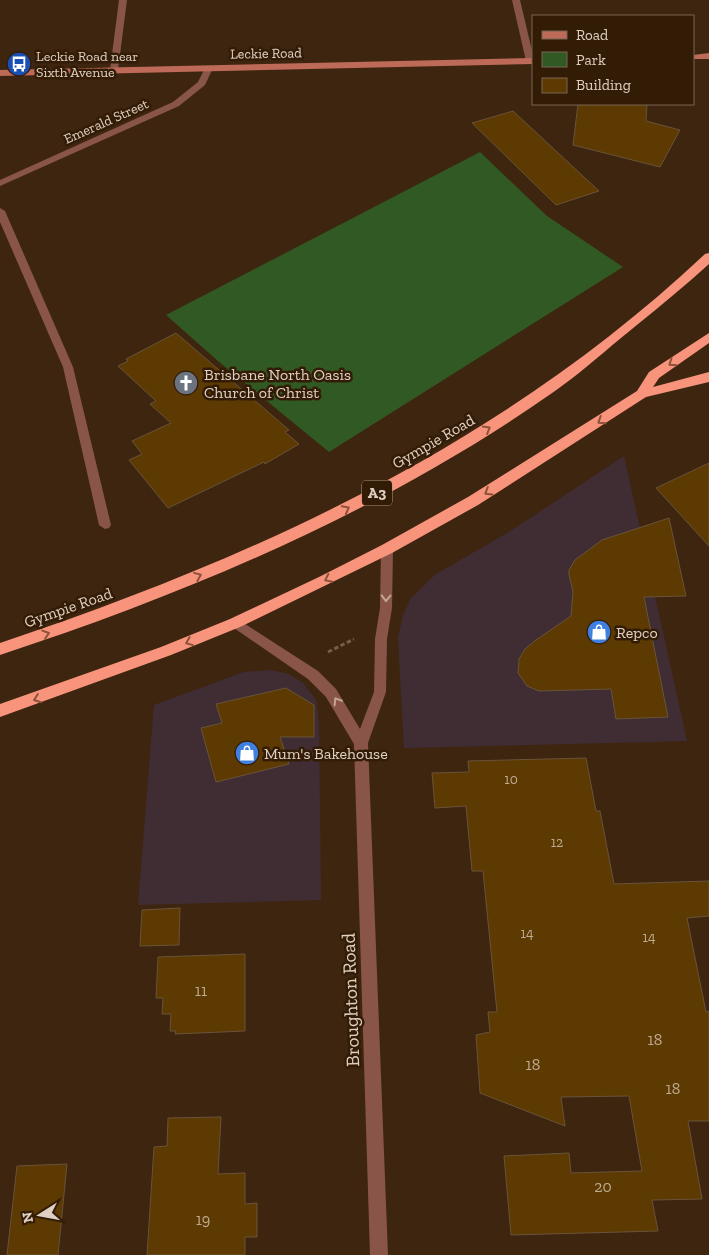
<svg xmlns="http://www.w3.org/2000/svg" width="709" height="1255" viewBox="0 0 709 1255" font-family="'Zilla Slab',serif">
<rect width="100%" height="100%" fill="#3e2510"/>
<!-- commercial -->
<g fill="#402d34">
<path d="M 624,456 L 687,741 L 404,748 L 398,638 L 403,615 L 411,598 L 436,574 L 509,532 Z"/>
<path d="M 270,670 L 289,674 L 303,683 L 316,700 L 319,722 L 321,900 L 138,905 L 154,705 L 244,672 Z"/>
</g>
<!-- green -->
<path fill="#315923" d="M 480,152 L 547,216 L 623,267 L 329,452 L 218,361 L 166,315 Z"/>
<!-- building -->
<g fill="#5c3a01" stroke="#695339">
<path d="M 578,104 L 647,104 L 646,121 L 680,130 L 660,167 L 573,145 Z"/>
<path d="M 513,111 L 599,191 L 556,205 L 472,123 Z"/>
<path d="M 176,333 L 289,430 L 285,432 L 299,444 L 265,464 L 264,462 L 168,508 L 129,460 L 142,454 L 132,441 L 171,423 L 150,404 L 156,401 L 118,366 L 128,361 L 126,359 Z"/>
<path d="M 709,463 L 709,546 L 656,488 Z"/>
<path d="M 669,518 L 686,596 L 644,597 L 668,717 L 616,719 L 611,689 L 539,691 L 527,686 L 518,673 L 519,659 L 525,649 L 536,640 L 571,616 L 573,591 L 569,575 L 569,570 L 575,560 L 602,540 Z"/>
<path d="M 286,688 L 314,705 L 314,737 L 280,737 L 289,764 L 216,782 L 201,728 L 222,723 L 216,704 Z"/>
<path d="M 586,758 L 596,811 L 600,811 L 614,884 L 709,881 L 709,916 L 687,918 L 706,1012 L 709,1011 L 709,1121 L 688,1121 L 702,1199 L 652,1200 L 658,1231 L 511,1235 L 504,1156 L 569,1153 L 571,1173 L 642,1171 L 629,1096 L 561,1097 L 565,1126 L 480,1093 L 476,1035 L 490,1032 L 488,1012 L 497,1012 L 483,871 L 472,871 L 466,806 L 435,808 L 432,773 L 469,772 L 468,761 Z"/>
<path d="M 180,908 L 179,945 L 140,946 L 142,910 Z"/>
<path d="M 245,954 L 245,1031 L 175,1034 L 176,1031 L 170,1031 L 171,1014 L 162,1014 L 163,998 L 156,998 L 158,957 Z"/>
<path d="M 221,1117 L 218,1174 L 245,1173 L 245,1204 L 257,1203 L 257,1237 L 245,1237 L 245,1255 L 147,1255 L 154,1147 L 167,1146 L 168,1118 Z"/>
<path d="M 67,1164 L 58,1255 L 7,1255 L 17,1166 Z"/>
</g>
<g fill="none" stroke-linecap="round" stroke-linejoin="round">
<!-- path -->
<path stroke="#745e4c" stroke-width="3" stroke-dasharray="4.5 2.5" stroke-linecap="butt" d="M 328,652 L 354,639"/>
<!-- lane -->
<path fill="#895549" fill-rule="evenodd" d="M 0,208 L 5,211 L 73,367 L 111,525 L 109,528 L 105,529 L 99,525 L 63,367 L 0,222 Z"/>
<!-- street -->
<g fill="#895549" fill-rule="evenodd">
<path d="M 119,0 L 127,0 L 118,70 L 114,73 L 110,70 Z"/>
<path d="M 512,0 L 520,0 L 533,55 L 533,63 L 526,61 Z"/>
<path d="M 206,66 L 213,68 L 205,85 L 179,106 L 0,186 L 0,180 L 173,102 L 198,82 Z"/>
<path d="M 387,545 L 393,549 L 392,608 L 387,639 L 386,692 L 368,743 L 388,1255 L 370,1255 L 354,744 L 326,697 L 308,679 L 231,626 L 229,623 L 231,620 L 239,620 L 318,671 L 336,689 L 360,729 L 374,692 L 375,639 L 380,608 L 381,549 Z"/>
</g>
<!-- secondary -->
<g fill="#bd6b58" fill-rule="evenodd">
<path d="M 709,53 L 709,59 L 693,59 L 693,55 Z"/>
<path d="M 533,58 L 533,64 L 0,76 L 0,70 Z"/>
</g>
<!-- highway -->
<g fill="#f9947c" fill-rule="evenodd">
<path d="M 709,253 L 709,264 L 691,280 C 668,300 644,319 621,338 C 599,356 578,375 555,391 C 387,509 195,591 0,655 L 0,643 C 260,556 503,444 705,254 Z"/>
<path d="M 709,333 L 709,343 L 659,378 L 653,387 L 709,372 L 709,382 L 646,397 L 478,505 L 392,553 L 240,627 L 171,655 L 0,717 L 0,704 L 161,647 L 230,619 L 319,577 L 382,545 L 468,497 L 637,391 L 649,372 Z"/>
</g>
</g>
<!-- one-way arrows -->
<defs><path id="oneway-chevron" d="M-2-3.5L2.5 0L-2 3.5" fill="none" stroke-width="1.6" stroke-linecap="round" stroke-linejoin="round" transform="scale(1.25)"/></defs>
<g stroke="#8c523b">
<use href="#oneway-chevron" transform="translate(672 363) rotate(145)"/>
<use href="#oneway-chevron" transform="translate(601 421) rotate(147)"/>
<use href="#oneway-chevron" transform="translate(487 429) rotate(-31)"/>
<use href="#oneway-chevron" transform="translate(488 492) rotate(148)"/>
<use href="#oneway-chevron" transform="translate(346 509) rotate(-28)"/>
<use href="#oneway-chevron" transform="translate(198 576) rotate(-22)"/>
<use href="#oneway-chevron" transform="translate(328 579) rotate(154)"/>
<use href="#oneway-chevron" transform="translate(46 634) rotate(-18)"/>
<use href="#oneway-chevron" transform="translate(189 642) rotate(158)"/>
<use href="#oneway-chevron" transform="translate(37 699) rotate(160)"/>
</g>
<g stroke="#c2a598">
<use href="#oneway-chevron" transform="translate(386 598) rotate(91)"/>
<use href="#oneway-chevron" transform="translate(337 701) rotate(-122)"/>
</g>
<!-- icons -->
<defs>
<g id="bus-disc" transform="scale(1.25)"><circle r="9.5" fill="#1a4fb4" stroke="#331c06"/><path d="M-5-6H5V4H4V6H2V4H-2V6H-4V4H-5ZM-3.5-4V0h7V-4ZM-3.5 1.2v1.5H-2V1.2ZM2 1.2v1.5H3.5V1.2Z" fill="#fff"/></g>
<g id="church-disc" transform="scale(1.25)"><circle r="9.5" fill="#6b7280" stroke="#331c06"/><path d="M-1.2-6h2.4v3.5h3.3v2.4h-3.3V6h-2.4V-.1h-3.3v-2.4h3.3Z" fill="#fff"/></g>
<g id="shop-disc" transform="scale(1.25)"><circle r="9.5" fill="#3f7fe0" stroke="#331c06"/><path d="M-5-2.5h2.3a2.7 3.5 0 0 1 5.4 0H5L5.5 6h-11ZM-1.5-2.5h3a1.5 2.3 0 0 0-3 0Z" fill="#fff"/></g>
</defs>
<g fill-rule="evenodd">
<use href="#bus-disc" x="19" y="64"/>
<use href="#church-disc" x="186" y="383"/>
<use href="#shop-disc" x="599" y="632"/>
<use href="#shop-disc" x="247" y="753"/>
</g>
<g text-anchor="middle" stroke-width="5" stroke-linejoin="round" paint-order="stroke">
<!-- far-street labels -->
<g font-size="14" fill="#e0d0c3" stroke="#331c06">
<text transform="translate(266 53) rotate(-1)" y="5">Leckie Road</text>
<text transform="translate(106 121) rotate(-24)" y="5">Emerald Street</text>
</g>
<!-- far-poi labels -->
<g font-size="14" fill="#e0d0c3" stroke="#331c06" text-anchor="start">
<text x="36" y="61">Leckie Road near<tspan x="36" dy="16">Sixth Avenue</tspan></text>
</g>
<!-- number labels -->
<g font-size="14" fill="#bfaa92">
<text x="511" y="784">10</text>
<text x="557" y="847">12</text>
<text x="527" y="938">14</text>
<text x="649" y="942">14</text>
</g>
<!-- shield labels -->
<rect fill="#331c06" stroke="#ac9a8a" stroke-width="1" x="362" y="480.5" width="30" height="25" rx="4"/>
<g font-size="15" font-weight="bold" fill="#e0d0c3">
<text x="377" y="498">A3</text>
</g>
<!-- poi labels -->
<g font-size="16" fill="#e0d0c3" stroke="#331c06" text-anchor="start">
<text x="204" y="380">Brisbane North Oasis<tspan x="204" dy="18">Church of Christ</tspan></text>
<text x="616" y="638">Repco</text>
<text x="264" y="759">Mum's Bakehouse</text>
</g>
<!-- street labels -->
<g font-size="16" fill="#e0d0c3" stroke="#331c06">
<text transform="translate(433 441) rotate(-30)" y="6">Gympie Road</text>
<text transform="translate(68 607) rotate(-19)" y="6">Gympie Road</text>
</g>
<!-- near-number labels -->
<g font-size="16" fill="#bfaa92">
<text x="201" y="996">11</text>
<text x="655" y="1045">18</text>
<text x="533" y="1070">18</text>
<text x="673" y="1094">18</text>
<text x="603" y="1192">20</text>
<text x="203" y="1225">19</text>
</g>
<!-- near-street labels -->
<g font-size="19" fill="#e0d0c3" stroke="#331c06">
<text transform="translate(350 1000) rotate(-92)" y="7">Broughton Road</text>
</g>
</g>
<!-- legend -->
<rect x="532" y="15" width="162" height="90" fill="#331c06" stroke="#786452"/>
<rect x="542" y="31" width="25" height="8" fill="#bd6b58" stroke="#786452"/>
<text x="576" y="40" font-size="15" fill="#e0d0c3">Road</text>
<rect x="542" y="52" width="25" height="15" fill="#315923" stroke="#786452"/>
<text x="576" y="65" font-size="15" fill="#e0d0c3">Park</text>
<rect x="542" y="78" width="25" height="15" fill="#5c3a01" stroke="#786452"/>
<text x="576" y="90" font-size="15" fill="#e0d0c3">Building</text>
<!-- north arrow -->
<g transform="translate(40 1215) rotate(259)" stroke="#331c06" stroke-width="4" paint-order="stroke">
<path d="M0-4L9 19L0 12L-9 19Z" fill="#e0d0c3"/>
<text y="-8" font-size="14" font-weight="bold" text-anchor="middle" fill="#e0d0c3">N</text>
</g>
</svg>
